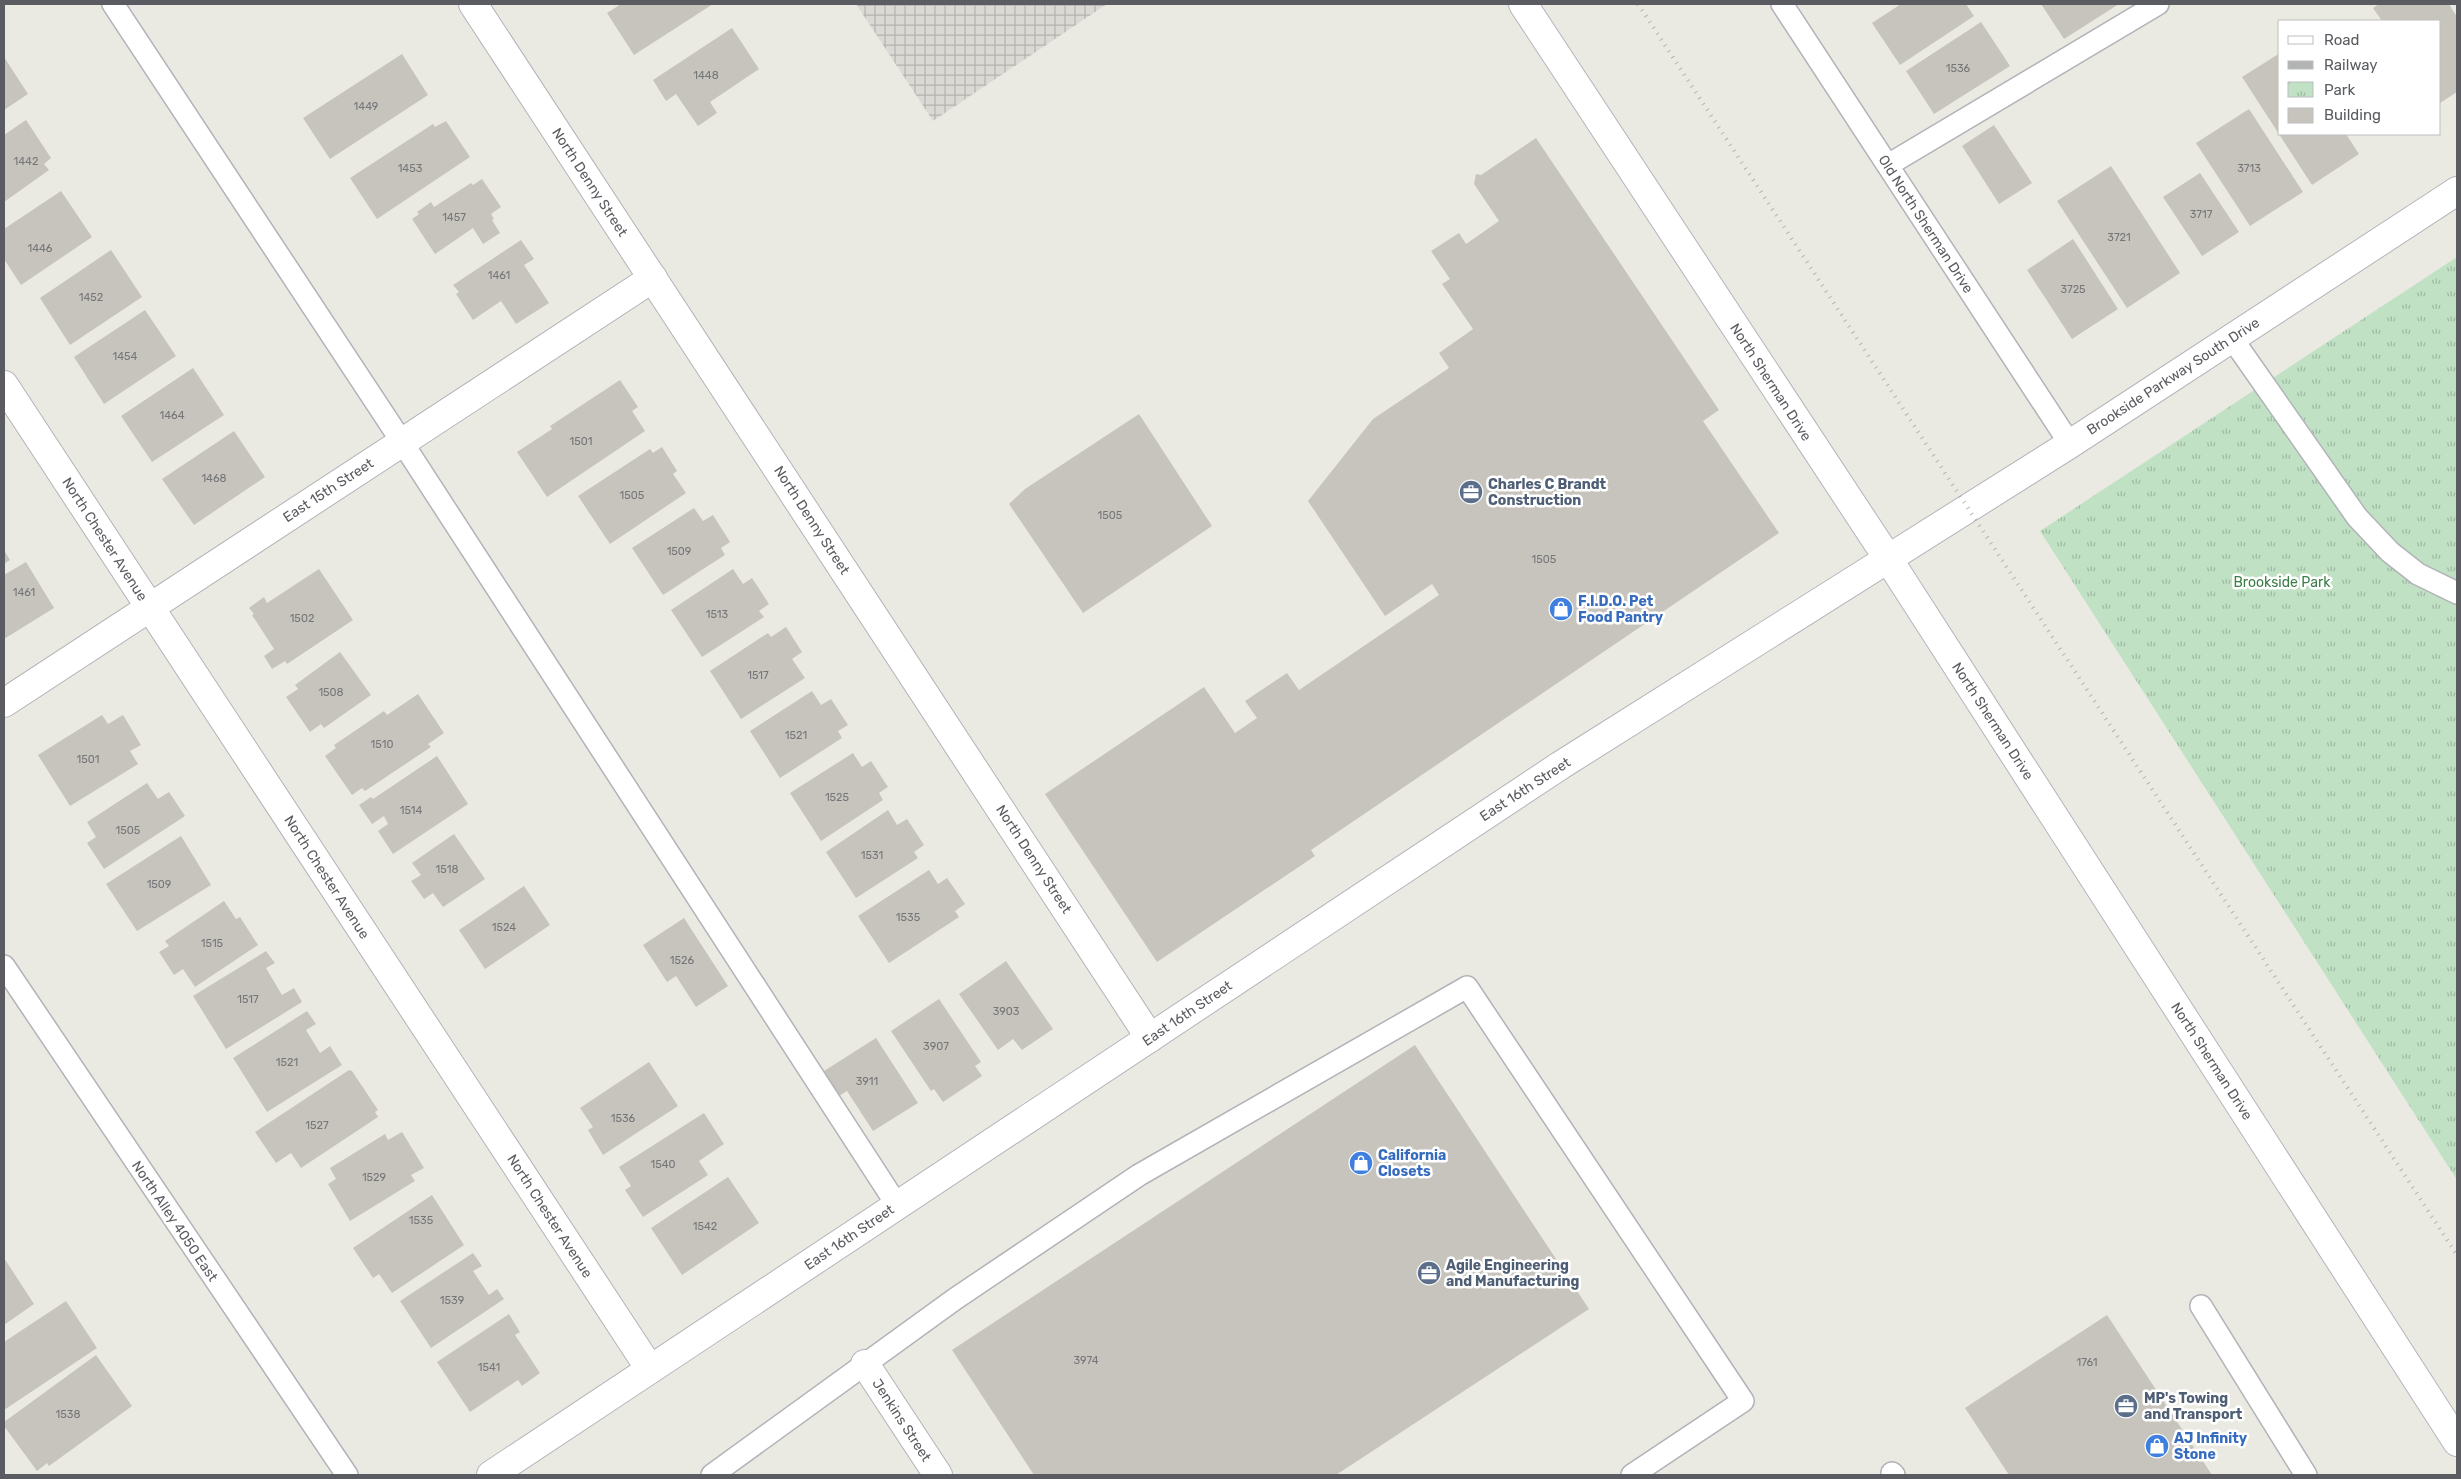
<svg xmlns="http://www.w3.org/2000/svg" width="2461" height="1479" viewBox="0 0 2461 1479" font-family="Rubik,sans-serif">
<defs>
<pattern id="industrial-grid" width="8" height="8" patternUnits="userSpaceOnUse" patternTransform="scale(1.25)"><rect width="8" height="8" fill="#dad9d4"/><path d="M0 4h8M4 0v8" fill="none" stroke="#b4b3af"/></pattern>
<pattern id="park-tufts" width="24" height="20" patternUnits="userSpaceOnUse" patternTransform="scale(1.25)"><rect width="24" height="20" fill="#c0e1c4"/><path d="M3 7l-1-3M5 7V3M7 7l1-3M15 17l-1-3M17 17v-4M19 17l1-3" fill="none" stroke="#9fbaa3"/></pattern>
</defs>
<rect width="100%" height="100%" fill="#ebeae2"/>
<!-- industrial -->
<path fill="url(#industrial-grid)" d="M 856,4 L 1107,4 L 933,121 Z"/>
<!-- park -->
<path fill="url(#park-tufts)" d="M 2457,257 L 2457,1180 L 2040,531 Z"/>
<!-- building -->
<g fill="#c7c4be">
<path d="M 621,4 L 713,4 L 634,55 L 607,13 Z"/>
<path d="M 1901,4 L 1966,4 L 1974,16 L 1900,65 L 1872,23 Z"/>
<path d="M 2041,4 L 2119,4 L 2064,39 Z"/>
<path d="M 2379,4 L 2449,4 L 2457,17 L 2457,92 L 2440,103 L 2440,21 L 2382,21 L 2373,8 Z"/>
<path d="M 1981,22 L 2010,66 L 1934,114 L 1906,71 Z"/>
<path d="M 732,28 L 759,69 L 710,102 L 717,113 L 698,126 L 676,94 L 666,101 L 653,80 Z"/>
<path d="M 2280,53 L 2280,134 L 2346,134 L 2359,154 L 2312,185 L 2242,77 Z"/>
<path d="M 402,54 L 428,95 L 330,159 L 303,118 Z"/>
<path d="M 4,57 L 28,94 L 4,110 Z"/>
<path d="M 2249,109 L 2303,192 L 2250,226 L 2196,143 Z"/>
<path d="M 26,120 L 51,158 L 44,164 L 49,170 L 4,202 L 4,135 Z"/>
<path d="M 446,121 L 470,157 L 377,219 L 350,178 L 433,124 L 435,127 Z"/>
<path d="M 1994,125 L 2032,183 L 1999,204 L 1962,146 Z"/>
<path d="M 1536,138 L 1719,410 L 1703,421 L 1779,533 L 1311,850 L 1315,856 L 1157,962 L 1045,794 L 1204,687 L 1235,733 L 1257,718 L 1245,701 L 1287,673 L 1299,690 L 1439,595 L 1432,584 L 1385,616 L 1308,501 L 1373,419 L 1449,368 L 1439,353 L 1473,329 L 1442,284 L 1450,279 L 1431,251 L 1459,233 L 1466,244 L 1499,221 L 1474,184 L 1476,174 L 1481,175 Z"/>
<path d="M 2111,166 L 2180,273 L 2127,308 L 2057,201 Z"/>
<path d="M 2200,173 L 2239,232 L 2202,256 L 2163,197 Z"/>
<path d="M 482,179 L 501,207 L 491,214 L 494,219 L 492,220 L 500,233 L 483,244 L 473,228 L 435,254 L 412,219 L 419,214 L 417,212 L 431,202 L 434,207 L 471,183 L 473,185 Z"/>
<path d="M 61,191 L 92,237 L 21,285 L 4,259 L 4,229 Z"/>
<path d="M 2073,239 L 2118,309 L 2072,339 L 2027,270 Z"/>
<path d="M 521,240 L 534,259 L 524,265 L 549,303 L 516,324 L 501,301 L 473,320 L 456,294 L 459,292 L 453,285 Z"/>
<path d="M 111,250 L 142,297 L 70,345 L 40,298 Z"/>
<path d="M 145,310 L 176,356 L 104,404 L 74,357 Z"/>
<path d="M 193,368 L 224,415 L 152,462 L 121,416 Z"/>
<path d="M 620,380 L 638,407 L 632,411 L 645,431 L 547,497 L 517,452 L 552,429 L 550,426 Z"/>
<path d="M 1139,414 L 1212,526 L 1083,613 L 1009,504 L 1025,489 Z"/>
<path d="M 234,431 L 265,477 L 194,525 L 162,479 Z"/>
<path d="M 662,447 L 677,471 L 673,474 L 686,493 L 610,544 L 578,496 L 650,449 L 653,453 Z"/>
<path d="M 694,508 L 703,521 L 713,515 L 730,542 L 721,548 L 725,555 L 663,595 L 632,548 Z"/>
<path d="M 4,550 L 10,560 L 4,564 Z"/>
<path d="M 26,562 L 54,608 L 4,639 L 4,575 Z"/>
<path d="M 319,569 L 353,620 L 287,664 L 285,661 L 272,669 L 264,656 L 274,649 L 252,615 L 254,614 L 249,608 L 264,597 L 267,603 Z"/>
<path d="M 733,569 L 743,584 L 752,578 L 769,604 L 759,611 L 764,617 L 702,657 L 671,610 Z"/>
<path d="M 786,627 L 802,652 L 792,659 L 805,678 L 741,719 L 710,671 L 768,633 L 771,637 Z"/>
<path d="M 340,652 L 371,695 L 324,728 L 321,724 L 310,732 L 286,697 L 298,689 L 295,685 Z"/>
<path d="M 812,691 L 821,705 L 831,699 L 848,725 L 838,731 L 842,738 L 780,778 L 750,731 Z"/>
<path d="M 418,694 L 444,733 L 428,744 L 431,747 L 365,791 L 362,788 L 352,795 L 325,756 L 336,748 L 334,745 L 384,711 L 387,715 Z"/>
<path d="M 102,715 L 108,724 L 123,715 L 141,745 L 130,751 L 138,764 L 70,806 L 38,755 Z"/>
<path d="M 853,753 L 862,767 L 871,761 L 888,787 L 879,793 L 883,800 L 821,841 L 790,793 Z"/>
<path d="M 437,756 L 468,804 L 393,854 L 378,831 L 388,824 L 384,816 L 372,824 L 359,805 L 371,797 L 373,799 Z"/>
<path d="M 147,783 L 158,799 L 169,792 L 185,816 L 104,869 L 87,843 L 96,837 L 87,822 Z"/>
<path d="M 888,810 L 897,825 L 907,819 L 924,845 L 914,852 L 918,858 L 856,898 L 826,852 Z"/>
<path d="M 454,834 L 485,879 L 443,907 L 433,893 L 424,899 L 411,881 L 421,875 L 412,863 Z"/>
<path d="M 181,836 L 211,885 L 137,931 L 106,884 Z"/>
<path d="M 929,870 L 938,884 L 947,878 L 965,904 L 955,911 L 959,917 L 889,963 L 858,916 Z"/>
<path d="M 524,886 L 550,925 L 485,969 L 459,930 Z"/>
<path d="M 224,901 L 236,919 L 240,917 L 258,945 L 195,987 L 183,969 L 174,975 L 159,952 L 169,946 L 165,941 Z"/>
<path d="M 684,918 L 728,986 L 696,1007 L 676,976 L 667,982 L 643,945 Z"/>
<path d="M 266,951 L 275,963 L 266,968 L 282,995 L 294,988 L 302,1002 L 226,1049 L 193,996 Z"/>
<path d="M 1006,961 L 1053,1029 L 1022,1050 L 1013,1039 L 998,1050 L 959,994 Z"/>
<path d="M 939,999 L 981,1062 L 975,1066 L 982,1076 L 943,1102 L 934,1089 L 931,1091 L 891,1031 Z"/>
<path d="M 307,1011 L 316,1024 L 306,1030 L 320,1053 L 330,1046 L 342,1065 L 267,1112 L 233,1058 Z"/>
<path d="M 876,1038 L 918,1103 L 873,1131 L 847,1091 L 839,1096 L 824,1071 Z"/>
<path d="M 1415,1045 L 1589,1309 L 1336,1475 L 1034,1475 L 952,1350 Z"/>
<path d="M 649,1062 L 678,1106 L 603,1155 L 588,1130 L 593,1127 L 580,1108 Z"/>
<path d="M 349,1070 L 352,1071 L 378,1110 L 375,1112 L 378,1117 L 301,1168 L 291,1153 L 276,1163 L 255,1132 Z"/>
<path d="M 704,1113 L 724,1144 L 699,1161 L 708,1175 L 643,1217 L 625,1190 L 631,1186 L 619,1167 Z"/>
<path d="M 402,1132 L 424,1168 L 411,1175 L 415,1181 L 350,1221 L 328,1184 L 336,1179 L 330,1168 L 385,1134 L 388,1140 Z"/>
<path d="M 728,1177 L 759,1223 L 682,1275 L 651,1228 Z"/>
<path d="M 432,1195 L 464,1245 L 392,1293 L 379,1274 L 373,1278 L 353,1248 Z"/>
<path d="M 473,1253 L 482,1266 L 473,1271 L 489,1295 L 497,1289 L 504,1299 L 431,1348 L 400,1301 Z"/>
<path d="M 4,1258 L 34,1304 L 4,1325 Z"/>
<path d="M 66,1301 L 97,1348 L 4,1410 L 4,1342 Z"/>
<path d="M 509,1314 L 520,1332 L 515,1335 L 540,1373 L 522,1386 L 518,1380 L 470,1412 L 437,1362 Z"/>
<path d="M 2107,1315 L 2212,1475 L 2009,1475 L 1965,1408 Z"/>
<path d="M 96,1355 L 132,1406 L 49,1466 L 47,1463 L 37,1471 L 4,1426 L 4,1422 Z"/>
</g>
<g fill="none" stroke-linecap="round" stroke-linejoin="round">
<!-- service casing -->
<g stroke="#b2b3b8" stroke-width="24">
<g id="service">
<path d="M 113,4 L 402,442 L 897,1205"/>
<path d="M 1782,4 L 2070,444"/>
<path d="M 1888,165 L 2158,4"/>
<path d="M 2231,337 L 2357,517 L 2390,552 L 2418,574 L 2457,593"/>
<path d="M 4,966 L 347,1475"/>
<path d="M 2201,1306 L 2306,1475"/>
<path d="M 1892,1473 L 1894,1475"/>
<path d="M 712,1475 L 955,1299 L 1139,1175 L 1467,987 L 1743,1401 L 1632,1475"/>
</g>
</g>
<!-- minor casing -->
<g stroke="#b2b3b8" stroke-width="30">
<g id="minor">
<path d="M 473,4 L 1150,1038"/>
<path d="M 4,385 L 650,1369"/>
<path d="M 4,703 L 653,278"/>
<path d="M 865,1364 L 938,1475"/>
</g>
</g>
<!-- secondary casing -->
<g stroke="#b3b5bb" stroke-width="30">
<g id="secondary">
<path d="M 1523,4 L 1887,557 L 2457,1442"/>
<path d="M 491,1475 L 1561,765 L 2070,444 L 2457,191"/>
</g>
</g>
<!-- service -->
<use href="#service" stroke="#fff" stroke-width="21"/>
<!-- minor -->
<use href="#minor" stroke="#fff" stroke-width="28"/>
<!-- secondary -->
<use href="#secondary" stroke="#fff" stroke-width="28"/>
<!-- rail -->
<path stroke="#b2b3b3" stroke-width="4" stroke-dasharray="1 6" stroke-linecap="butt" d="M 1638,4 L 2457,1255"/>
</g>
<!-- icons -->
<defs>
<g id="office-disc" transform="scale(1.25)"><circle r="9.5" fill="#5c6f8a" stroke="#fff"/><path d="M-6-3h4V-5.5h4V-3h4V5H-6ZM-1-4.5V-3h2v-1.5ZM-6 0V1H6V0Z" fill="#fff"/></g>
<g id="shop-disc" transform="scale(1.25)"><circle r="9.5" fill="#3f7fe0" stroke="#fff"/><path d="M-5-2.5h2.3a2.7 3.5 0 0 1 5.4 0H5L5.5 6h-11ZM-1.5-2.5h3a1.5 2.3 0 0 0-3 0Z" fill="#fff"/></g>
</defs>
<g fill-rule="evenodd">
<use href="#office-disc" x="1471" y="492"/>
<use href="#shop-disc" x="1561" y="609"/>
<use href="#shop-disc" x="1361" y="1163"/>
<use href="#office-disc" x="1429" y="1273"/>
<use href="#office-disc" x="2126" y="1406"/>
<use href="#shop-disc" x="2157" y="1446"/>
</g>
<g text-anchor="middle" stroke-width="5" stroke-linejoin="round" paint-order="stroke">
<!-- number labels -->
<g font-size="11" fill="#757678">
<text x="1958" y="72">1536</text>
<text x="706" y="79">1448</text>
<text x="366" y="110">1449</text>
<text x="26" y="165">1442</text>
<text x="410" y="172">1453</text>
<text x="2249" y="172">3713</text>
<text x="2201" y="218">3717</text>
<text x="454" y="221">1457</text>
<text x="2119" y="241">3721</text>
<text x="40" y="252">1446</text>
<text x="499" y="279">1461</text>
<text x="2073" y="293">3725</text>
<text x="91" y="301">1452</text>
<text x="125" y="360">1454</text>
<text x="172" y="419">1464</text>
<text x="581" y="445">1501</text>
<text x="214" y="482">1468</text>
<text x="632" y="499">1505</text>
<text x="1110" y="519">1505</text>
<text x="679" y="555">1509</text>
<text x="1544" y="563">1505</text>
<text x="24" y="596">1461</text>
<text x="717" y="618">1513</text>
<text x="302" y="622">1502</text>
<text x="758" y="679">1517</text>
<text x="331" y="696">1508</text>
<text x="796" y="739">1521</text>
<text x="382" y="748">1510</text>
<text x="88" y="763">1501</text>
<text x="837" y="801">1525</text>
<text x="411" y="814">1514</text>
<text x="128" y="834">1505</text>
<text x="872" y="859">1531</text>
<text x="447" y="873">1518</text>
<text x="159" y="888">1509</text>
<text x="908" y="921">1535</text>
<text x="504" y="931">1524</text>
<text x="212" y="947">1515</text>
<text x="682" y="964">1526</text>
<text x="248" y="1003">1517</text>
<text x="1006" y="1015">3903</text>
<text x="936" y="1050">3907</text>
<text x="287" y="1066">1521</text>
<text x="867" y="1085">3911</text>
<text x="623" y="1122">1536</text>
<text x="317" y="1129">1527</text>
<text x="663" y="1168">1540</text>
<text x="374" y="1181">1529</text>
<text x="421" y="1224">1535</text>
<text x="705" y="1230">1542</text>
<text x="452" y="1304">1539</text>
<text x="1086" y="1364">3974</text>
<text x="2087" y="1366">1761</text>
<text x="489" y="1371">1541</text>
<text x="68" y="1418">1538</text>
</g>
<!-- street labels -->
<g font-size="14" fill="#5a5c61" stroke="#fff">
<text transform="translate(590 182) rotate(57)" y="5">North Denny Street</text>
<text transform="translate(1926 224) rotate(57)" y="5">Old North Sherman Drive</text>
<text transform="translate(2173 376) rotate(-33)" y="5">Brookside Parkway South Drive</text>
<text transform="translate(1771 382) rotate(57)" y="5">North Sherman Drive</text>
<text transform="translate(328 490) rotate(-33)" y="5">East 15th Street</text>
<text transform="translate(812 520) rotate(57)" y="5">North Denny Street</text>
<text transform="translate(105 539) rotate(57)" y="5">North Chester Avenue</text>
<text transform="translate(1993 721) rotate(57)" y="5">North Sherman Drive</text>
<text transform="translate(1525 789) rotate(-33)" y="5">East 16th Street</text>
<text transform="translate(1034 859) rotate(57)" y="5">North Denny Street</text>
<text transform="translate(327 877) rotate(57)" y="5">North Chester Avenue</text>
<text transform="translate(1187 1013) rotate(-34)" y="5">East 16th Street</text>
<text transform="translate(2212 1061) rotate(57)" y="5">North Sherman Drive</text>
<text transform="translate(550 1216) rotate(57)" y="5">North Chester Avenue</text>
<text transform="translate(175 1221) rotate(56)" y="5">North Alley 4050 East</text>
<text transform="translate(849 1237) rotate(-34)" y="5">East 16th Street</text>
<text transform="translate(902 1420) rotate(57)" y="5">Jenkins Street</text>
</g>
<!-- service labels -->
<g font-size="14" font-weight="bold" fill="#4e5e75" stroke="#fff" text-anchor="start">
<text x="1488" y="489">Charles C Brandt<tspan x="1488" dy="16">Construction</tspan></text>
<text x="1446" y="1270">Agile Engineering<tspan x="1446" dy="16">and Manufacturing</tspan></text>
<text x="2144" y="1403">MP's Towing<tspan x="2144" dy="16">and Transport</tspan></text>
</g>
<!-- park labels -->
<g font-size="14" fill="#3c7e47" stroke="#fff">
<text x="2282" y="587">Brookside Park</text>
</g>
<!-- shop labels -->
<g font-size="14" font-weight="bold" fill="#366cbe" stroke="#fff" text-anchor="start">
<text x="1578" y="606">F.I.D.O. Pet<tspan x="1578" dy="16">Food Pantry</tspan></text>
<text x="1378" y="1160">California<tspan x="1378" dy="16">Closets</tspan></text>
<text x="2174" y="1443">AJ Infinity<tspan x="2174" dy="16">Stone</tspan></text>
</g>
</g>
<!-- border -->
<rect width="2461" height="1479" fill="none" stroke="#5a5c61" stroke-width="10"/>
<!-- legend -->
<rect x="2278" y="20" width="162" height="115" fill="#ffffff" stroke="#bdbec0"/>
<rect x="2288" y="36" width="25" height="8" fill="#ffffff" stroke="#bdbec0"/>
<text x="2324" y="45" font-size="15" fill="#5a5c61">Road</text>
<rect x="2288" y="61" width="25" height="8" fill="#b2b3b3" stroke="#bdbec0"/>
<text x="2324" y="70" font-size="15" fill="#5a5c61">Railway</text>
<rect x="2288" y="82" width="25" height="15" fill="url(#park-tufts)" stroke="#bdbec0"/>
<text x="2324" y="95" font-size="15" fill="#5a5c61">Park</text>
<rect x="2288" y="108" width="25" height="15" fill="#c7c4be" stroke="#bdbec0"/>
<text x="2324" y="120" font-size="15" fill="#5a5c61">Building</text>
</svg>
